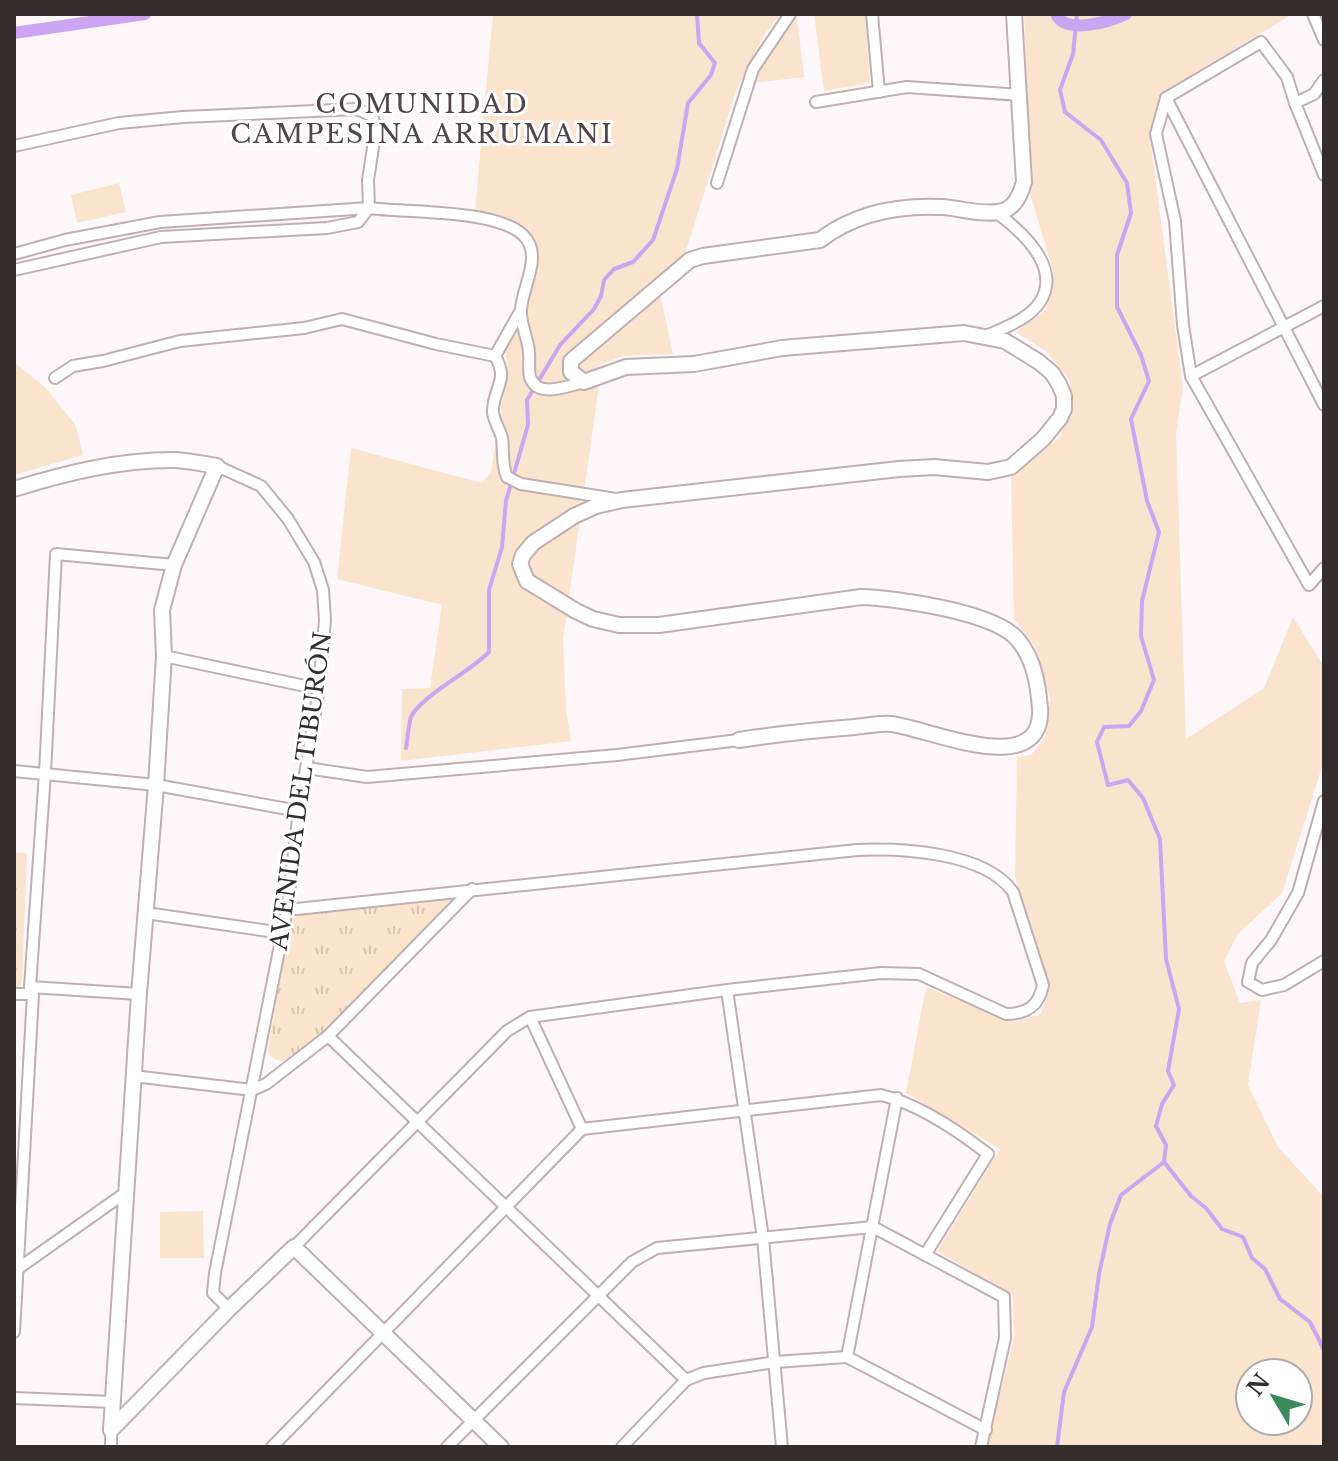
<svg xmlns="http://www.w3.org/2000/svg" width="1338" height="1461" viewBox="0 0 1338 1461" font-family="'Libre Baskerville',serif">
<defs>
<pattern id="park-tufts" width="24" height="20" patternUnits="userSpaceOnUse" patternTransform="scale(2)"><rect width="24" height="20" fill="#fbe4ce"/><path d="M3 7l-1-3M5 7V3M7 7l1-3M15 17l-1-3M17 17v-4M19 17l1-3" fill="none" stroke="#d8c4b1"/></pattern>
</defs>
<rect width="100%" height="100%" fill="#fef7f9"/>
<!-- green -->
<g fill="#fbe4ce" fill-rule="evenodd">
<path d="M 493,14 L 781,14 L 764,35 L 736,91 L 685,254 L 657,280 L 673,354 L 624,356 L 600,364 L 598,393 L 563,640 L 566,708 L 571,741 L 401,761 L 402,689 L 430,688 L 442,605 L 337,579 L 351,448 L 482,483 L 491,472 L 508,366 L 505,353 L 539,262 C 534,220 511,217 475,210 Z"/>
<path d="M 814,14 L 865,14 L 870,83 L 824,91 Z"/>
<path d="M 1024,14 L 1293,14 L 1161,93 L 1150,138 L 1183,387 L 1176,433 L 1186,739 L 1264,688 L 1293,617 L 1323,665 L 1322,767 L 1282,893 L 1238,934 L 1224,961 L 1240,1003 L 1261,1000 L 1248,1085 L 1278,1147 L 1324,1197 L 1324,1447 L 987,1447 L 1014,1337 L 1013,1296 L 937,1251 L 1000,1149 L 906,1093 L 926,987 L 1014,1022 L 1041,1014 L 1050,988 L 1015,877 L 1017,757 L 1031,755 L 1046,735 L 1050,699 L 1036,648 L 1014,619 L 1011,477 L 1060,437 L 1071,409 L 1070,381 L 1047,352 L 1016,332 L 1046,310 L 1053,271 L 1030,193 ZM 1250,1373 L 1298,1373 L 1298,1421 L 1250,1421 Z"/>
<path d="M 797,17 L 804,77 L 753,83 L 773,48 Z"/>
<path d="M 119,183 L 126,212 L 77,223 L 71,195 Z"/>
<path d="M 14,362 L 46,388 L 76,426 L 83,455 L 14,475 Z"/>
<path d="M 203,1211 L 204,1258 L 160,1258 L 160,1212 Z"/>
</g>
<!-- park -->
<g fill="url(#park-tufts)">
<path d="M 14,852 L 27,853 L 22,982 L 18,989 L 14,989 Z"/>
<path d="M 455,899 L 324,1033 C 308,1040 297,1055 281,1062 L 271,1057 L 268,1050 L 289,925 L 295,917 L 302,914 Z"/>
</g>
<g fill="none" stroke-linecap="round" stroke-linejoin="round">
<!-- stream -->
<g stroke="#cba5f2" stroke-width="4">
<path d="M 1077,14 L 1073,54 L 1060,90 L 1065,112 L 1101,140 L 1127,183 L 1131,213 L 1117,255 L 1117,307 L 1141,355 L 1149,381 L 1131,419 L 1147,501 L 1159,532 L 1142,601 L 1141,636 L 1154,680 L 1141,711 L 1129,726 L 1104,727 L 1097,742 L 1108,785 L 1128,780 L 1143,798 L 1160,839 L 1166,959 L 1179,1009 L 1168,1071 L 1174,1085 L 1162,1104 L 1156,1126 L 1166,1145 L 1164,1162 L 1191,1196 L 1206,1208 L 1222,1229 L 1243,1237 L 1252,1258 L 1265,1269 L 1280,1299 L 1310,1322 L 1324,1350"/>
<path d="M 406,748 C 408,739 408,725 411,717 C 421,696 470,672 489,652 L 489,590 L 502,547 L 506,501 L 528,425 L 527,400 L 560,345 L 594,309 L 601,296 L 604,280 L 614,269 L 633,262 L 653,240 L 677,169 L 688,103 L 711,75 L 715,63 L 699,43 L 697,14"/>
<path d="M 1057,1447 L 1064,1392 L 1092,1327 L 1099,1274 L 1110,1224 L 1121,1195 L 1164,1162"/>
</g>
<!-- canal -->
<g stroke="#cba5f2" stroke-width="12">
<path d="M 1056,14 C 1065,35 1109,22 1126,14"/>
<path d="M 14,33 L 145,14"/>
</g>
<!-- street casing -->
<g stroke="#bfafb2" stroke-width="14">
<g id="street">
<path d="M 872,14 L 879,92"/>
<path d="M 1313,14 L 1324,40"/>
<path d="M 1324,80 L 1314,94 L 1295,103 L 1287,77 L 1261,42 L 1166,98 L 1156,134 L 1175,221 L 1183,325 L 1191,376 L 1309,585 L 1324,568"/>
<path d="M 1166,98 L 1324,405"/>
<path d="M 816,102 L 907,87 L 1020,95"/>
<path d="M 1295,103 L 1324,175"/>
<path d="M 14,146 L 119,123 L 183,117 L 357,109 L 372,116 L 376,128 L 368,180 L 369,208 L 358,222 L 327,228 L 161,237 L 14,270"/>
<path d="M 717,183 L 753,69 L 790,14"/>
<path d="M 14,254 L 65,240 L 160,222 L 369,208 C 406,213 496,209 523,235 C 544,255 522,286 521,310 C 520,324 528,338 529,352 C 530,360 528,369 530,377 C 537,399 568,386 584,382"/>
<path d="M 986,336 C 1004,328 1029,319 1040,302 C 1062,267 1021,231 997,213"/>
<path d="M 495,356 C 510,381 492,389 493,413 C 494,421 500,430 502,438 C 504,452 501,463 507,477 L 521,484 L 616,499"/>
<path d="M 1191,376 L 1324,306"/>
<path d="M 55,378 L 73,366 L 103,361 L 180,341 L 304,328 L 342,319 L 436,344 L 495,356 L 521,310"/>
<path d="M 217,466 L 261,486 L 288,519 L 314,562 L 323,590 L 325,620 L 319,689 L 299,811 L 287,910 L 215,1273 L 213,1293 L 229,1309"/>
<path d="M 164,656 L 319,689"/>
<path d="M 307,768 L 367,777 L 617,755 L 739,740"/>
<path d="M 14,771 L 156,785 L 299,811"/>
<path d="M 1324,801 L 1298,893 L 1271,940 L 1252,963 L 1248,982 L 1262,990 L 1284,985 L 1324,961"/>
<path d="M 287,910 L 857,850 C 902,848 985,852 1013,892 L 1043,985 C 1039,1006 1027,1014 1006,1014 L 919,974 L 881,973 L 727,990 L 530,1017 L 507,1031 L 294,1247"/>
<path d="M 146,913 L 282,933"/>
<path d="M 30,987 L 139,994"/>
<path d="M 727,990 L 763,1238 L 782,1447"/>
<path d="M 14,994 L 33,994"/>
<path d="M 530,1017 L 582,1129"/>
<path d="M 328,1036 L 686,1380"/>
<path d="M 133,1076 L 252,1090 L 266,1084 L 328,1036 L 472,889"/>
<path d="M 16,1270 L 125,1193"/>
<path d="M 14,1332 L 33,994 L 30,987 L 45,773 L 56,554 L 174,565"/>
<path d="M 847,1357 L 897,1098"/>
<path d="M 14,1398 L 112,1402"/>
<path d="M 111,1430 L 111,1447"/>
<path d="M 272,1447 L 582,1129 L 881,1095 C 919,1104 957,1130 988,1154 L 925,1255"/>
<path d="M 447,1447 L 632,1262 L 657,1248 L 873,1227 L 1004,1297 L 1005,1338 L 981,1447"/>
<path d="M 622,1447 L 686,1380 L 704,1373 L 775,1362 L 847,1357 L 986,1430"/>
</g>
</g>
<!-- secondary casing -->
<g stroke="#bfafb2" stroke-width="18">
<g id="secondary">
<path d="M 14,489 C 66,473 118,460 173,460 C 187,460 203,464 217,466 L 174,565 L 162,610 L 164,656 L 156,785 L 139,994 L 111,1430"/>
<path d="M 739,740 C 778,734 816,730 855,727 C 866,726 880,723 891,724 C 928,728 1044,782 1040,708 C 1038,684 1034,659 1018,640 C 996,612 896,598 861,597 L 659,625 L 619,625 L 593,619 L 576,611 L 527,581 L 520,564 L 523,555 L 533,543 L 574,516 L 596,506 L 622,500 L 899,469 L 934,467 L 988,472 L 1011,467 L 1043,439 L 1060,418 L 1064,409 L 1064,396 L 1059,384 L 1052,373 L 1039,362 L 1005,341 L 964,333 L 782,348 L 694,364 L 626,367 L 584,382 L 571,372 L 571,361 L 690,260 L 703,256 L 820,240 C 855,213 898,205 942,207 C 960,208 980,215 998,212 C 1014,210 1020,196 1024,182 L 1014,14"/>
<path d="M 111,1430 L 229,1309 L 294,1247 L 501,1447"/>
</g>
</g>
<!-- street -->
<use href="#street" stroke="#fff" stroke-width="10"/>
<!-- secondary -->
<use href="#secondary" stroke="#fff" stroke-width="14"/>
</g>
<g text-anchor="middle" stroke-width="6" stroke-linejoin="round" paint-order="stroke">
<!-- street labels -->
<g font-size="24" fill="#342d2e" stroke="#fff">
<text transform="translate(301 791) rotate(-82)" y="8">AVENIDA DEL TIBURÓN</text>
</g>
<!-- neighbourhood labels -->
<g font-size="26" letter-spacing="2" fill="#534547" stroke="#fff">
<text x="422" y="113">COMUNIDAD<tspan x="422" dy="30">CAMPESINA ARRUMANI</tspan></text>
</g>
</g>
<!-- border -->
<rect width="1338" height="1461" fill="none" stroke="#342d2e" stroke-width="32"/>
<!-- north arrow -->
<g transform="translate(1274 1397) rotate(308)"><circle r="38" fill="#ffffff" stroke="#aeabab" stroke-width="2"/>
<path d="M0-6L14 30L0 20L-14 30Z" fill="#398b5d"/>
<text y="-12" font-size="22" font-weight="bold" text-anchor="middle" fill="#342d2e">N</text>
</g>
</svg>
